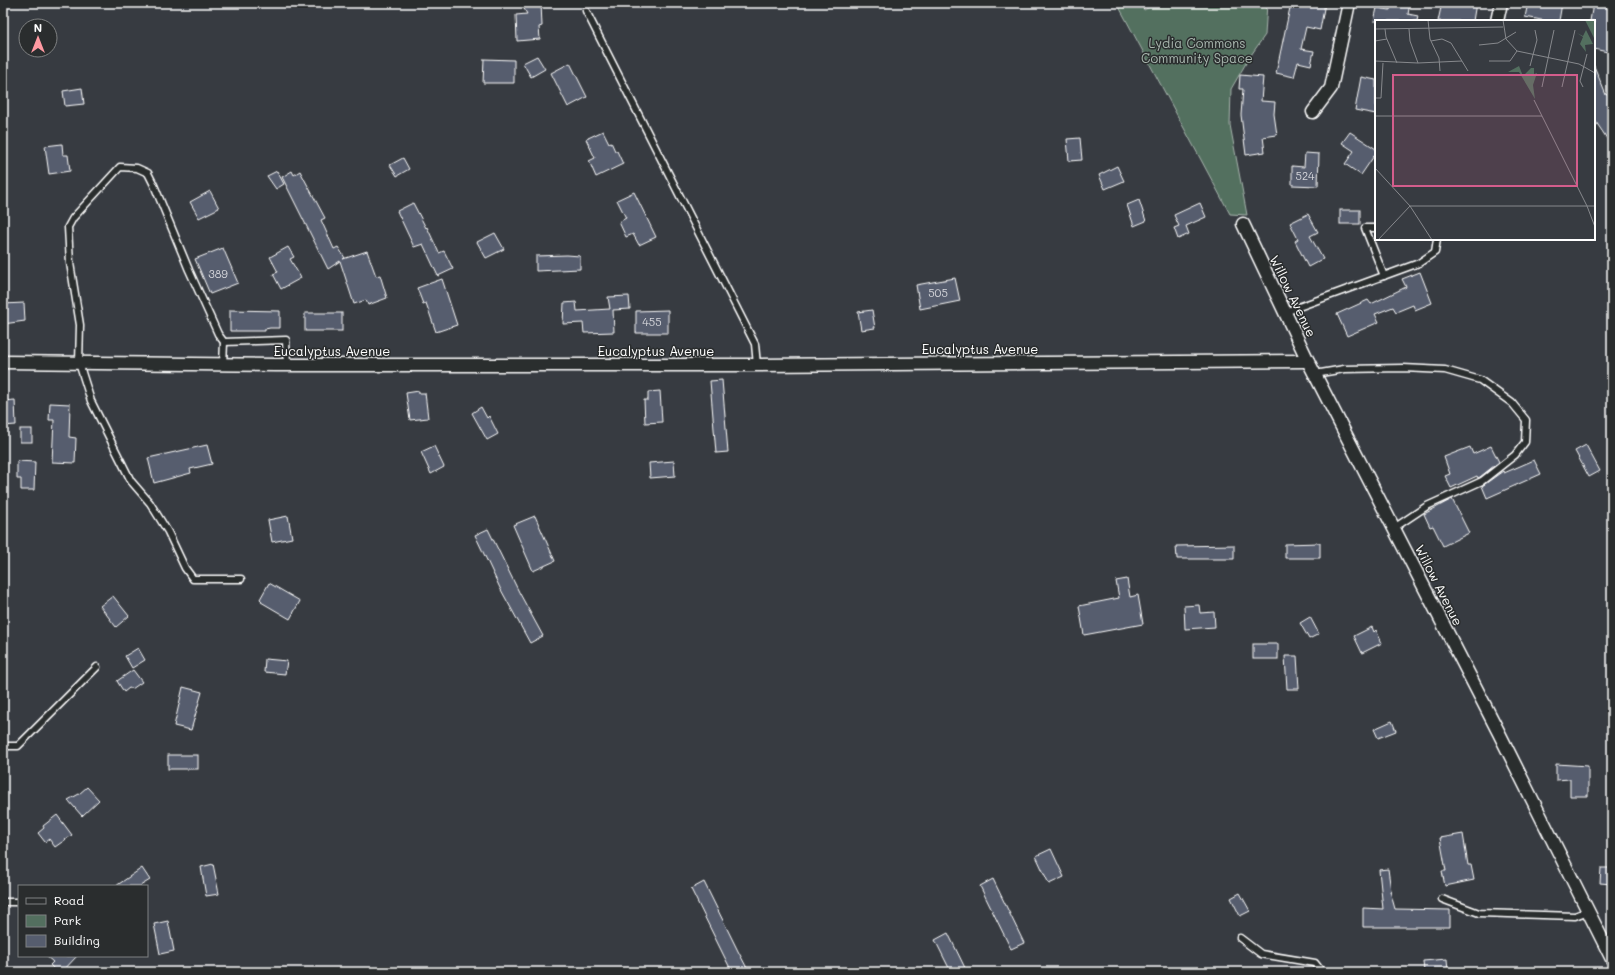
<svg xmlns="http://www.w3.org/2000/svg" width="1615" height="975" viewBox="0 0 1615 975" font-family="Mali,sans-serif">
<rect width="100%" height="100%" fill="#373b41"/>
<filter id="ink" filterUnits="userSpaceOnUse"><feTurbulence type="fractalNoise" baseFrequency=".025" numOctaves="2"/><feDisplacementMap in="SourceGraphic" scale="8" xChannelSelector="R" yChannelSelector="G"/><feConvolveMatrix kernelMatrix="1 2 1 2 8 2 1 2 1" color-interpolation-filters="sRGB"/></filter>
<g filter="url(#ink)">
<!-- green -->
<path fill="#536f5f" stroke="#a9b7af" d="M 1117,3 L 1141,3 L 1144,10 L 1157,3 L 1267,3 L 1265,35 L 1249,58 L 1231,89 L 1230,125 L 1247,215 L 1230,214 Z"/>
<!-- building -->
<g fill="#565d6e" stroke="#fff">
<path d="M 521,3 L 541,3 L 542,26 L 539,27 L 540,39 L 517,41 L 516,15 L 527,14 Z"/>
<path d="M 1291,3 L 1325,3 L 1320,30 L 1306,27 L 1301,49 L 1314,51 L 1311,65 L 1298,62 L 1294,77 L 1276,73 Z"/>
<path d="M 1391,3 L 1410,3 L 1408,14 L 1418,16 L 1417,21 L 1374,21 L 1377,8 L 1390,10 Z"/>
<path d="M 1442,3 L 1476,3 L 1473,21 L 1438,21 Z"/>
<path d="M 1528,3 L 1542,6 L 1543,3 L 1562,3 L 1559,21 L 1547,21 L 1525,17 Z"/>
<path d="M 1593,4 L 1612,8 L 1609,21 L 1612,21 L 1612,53 L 1594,49 L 1594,21 L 1590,21 Z"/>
<path d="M 537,56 L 545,69 L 531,77 L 523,63 Z"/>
<path d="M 484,59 L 514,60 L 514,83 L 483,83 Z"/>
<path d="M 570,63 L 587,97 L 568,107 L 551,73 Z"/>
<path d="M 1594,66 L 1606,95 L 1612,93 L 1612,146 L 1594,119 Z"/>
<path d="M 1240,75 L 1263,77 L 1261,101 L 1275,102 L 1274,114 L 1277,135 L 1263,137 L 1265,152 L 1246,155 L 1241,115 L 1243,89 L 1239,89 Z"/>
<path d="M 1361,77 L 1376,80 L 1376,114 L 1355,110 Z"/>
<path d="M 82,88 L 84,104 L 65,106 L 63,91 Z"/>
<path d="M 603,131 L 609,143 L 611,142 L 615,151 L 617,151 L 623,164 L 596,177 L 589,161 L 595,158 L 586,139 Z"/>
<path d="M 1350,132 L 1376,149 L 1376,153 L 1361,175 L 1345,164 L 1354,151 L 1342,143 Z"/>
<path d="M 1080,138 L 1082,160 L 1069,161 L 1067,139 Z"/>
<path d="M 62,144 L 63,155 L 68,155 L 70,171 L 49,174 L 45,146 Z"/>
<path d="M 1305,153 L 1319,154 L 1318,186 L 1292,185 L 1292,166 L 1304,167 Z"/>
<path d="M 403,158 L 409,169 L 397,176 L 390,165 Z"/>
<path d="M 1117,166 L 1124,181 L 1105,189 L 1099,175 Z"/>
<path d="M 277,171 L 284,184 L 276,189 L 267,176 Z"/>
<path d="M 292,171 L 294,175 L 300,171 L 325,218 L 321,220 L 334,249 L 338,247 L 345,258 L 343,259 L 367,251 L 376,276 L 380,275 L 387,298 L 368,305 L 366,300 L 354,304 L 340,261 L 328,269 L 282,177 Z"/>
<path d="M 210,191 L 219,208 L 199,218 L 190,202 Z"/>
<path d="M 634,192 L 656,237 L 639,245 L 633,234 L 626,237 L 619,222 L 626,218 L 617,200 Z"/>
<path d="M 1139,200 L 1146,221 L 1134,226 L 1127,205 Z"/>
<path d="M 413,203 L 426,228 L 427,227 L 439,253 L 444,251 L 453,269 L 438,276 L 423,244 L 414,247 L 397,211 Z"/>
<path d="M 1200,203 L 1206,217 L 1186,226 L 1189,234 L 1178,239 L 1174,228 L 1179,226 L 1174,215 Z"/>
<rect x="1340" y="210" width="20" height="14"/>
<path d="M 1308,214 L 1318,232 L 1310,236 L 1323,259 L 1308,267 L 1295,241 L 1298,239 L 1290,223 Z"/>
<path d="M 495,233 L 504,249 L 486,258 L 477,242 Z"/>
<path d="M 288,247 L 294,257 L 290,259 L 301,278 L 281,289 L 273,274 L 278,272 L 270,257 Z"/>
<path d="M 223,248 L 238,283 L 210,294 L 195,259 Z"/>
<path d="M 567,255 L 580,256 L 580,269 L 536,271 L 536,256 Z"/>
<path d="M 1420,272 L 1432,303 L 1415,310 L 1413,305 L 1396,312 L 1393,307 L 1375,314 L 1379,322 L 1347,336 L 1337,314 L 1368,300 L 1371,304 L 1406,287 L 1402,279 Z"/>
<path d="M 955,278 L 960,301 L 920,309 L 916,285 Z"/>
<path d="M 442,279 L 457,325 L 436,332 L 426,303 L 423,304 L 417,288 Z"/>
<path d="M 629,296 L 630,309 L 613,310 L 614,332 L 584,333 L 583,323 L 563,324 L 564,303 L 576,302 L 577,311 L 610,309 L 608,297 Z"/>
<path d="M 24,303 L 25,321 L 3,324 L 3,304 Z"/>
<path d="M 230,310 L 280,311 L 280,328 L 270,328 L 265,329 L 265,331 L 230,331 Z"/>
<path d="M 668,310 L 668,333 L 636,333 L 636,311 Z"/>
<path d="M 872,310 L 875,328 L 861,330 L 858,312 Z"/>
<rect x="305" y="313" width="37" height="18"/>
<path d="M 722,380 L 728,452 L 716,453 L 710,381 Z"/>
<path d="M 419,391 L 419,393 L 425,393 L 428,418 L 410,420 L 406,393 Z"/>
<path d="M 660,391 L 662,422 L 645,423 L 644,400 L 648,400 L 648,392 Z"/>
<path d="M 15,400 L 16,425 L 3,426 L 3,401 Z"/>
<path d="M 50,403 L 70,404 L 69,437 L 76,438 L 75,463 L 52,462 L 54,420 L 49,420 Z"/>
<path d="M 481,407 L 487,418 L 489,416 L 498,434 L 487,440 L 472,413 Z"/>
<rect x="20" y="429" width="12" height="13"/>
<path d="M 207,445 L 212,464 L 190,469 L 191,473 L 154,483 L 148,458 Z"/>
<path d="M 1586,445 L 1600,471 L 1589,477 L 1575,451 Z"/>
<path d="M 434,446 L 444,467 L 431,474 L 421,452 Z"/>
<path d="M 1491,446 L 1499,462 L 1480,477 L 1478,478 L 1477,476 L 1451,488 L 1445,476 L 1450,474 L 1444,457 L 1470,447 L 1473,454 Z"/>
<path d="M 1534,460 L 1541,474 L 1487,498 L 1482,486 L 1503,471 L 1504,473 Z"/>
<path d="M 17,461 L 35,462 L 34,490 L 21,490 L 21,479 L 17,479 Z"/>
<path d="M 674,461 L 675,476 L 650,478 L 649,463 Z"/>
<path d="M 1452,499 L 1469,533 L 1443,546 L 1433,526 L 1430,527 L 1424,514 Z"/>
<path d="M 288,516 L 292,538 L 272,542 L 268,520 Z"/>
<path d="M 535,516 L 555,561 L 533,571 L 513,525 Z"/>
<path d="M 488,529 L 519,592 L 543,636 L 530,643 L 500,588 L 475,535 Z"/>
<path d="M 1320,543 L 1320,558 L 1285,558 L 1285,544 Z"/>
<path d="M 1234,545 L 1234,559 L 1177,559 L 1176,546 Z"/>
<path d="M 1127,579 L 1130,597 L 1138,595 L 1143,624 L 1084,635 L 1079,606 L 1119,598 L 1116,581 Z"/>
<path d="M 269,583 L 300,601 L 290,619 L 261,602 L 262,601 L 260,599 Z"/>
<path d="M 113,596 L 129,616 L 116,627 L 100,606 Z"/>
<path d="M 1199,605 L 1200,613 L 1214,612 L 1215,627 L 1185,629 L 1184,606 Z"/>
<path d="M 1310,617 L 1319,634 L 1309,639 L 1300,623 Z"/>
<path d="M 1372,627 L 1374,632 L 1376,630 L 1382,643 L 1362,653 L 1354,636 Z"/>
<rect x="1253" y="644" width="25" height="15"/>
<path d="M 138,648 L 145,660 L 132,668 L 125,656 Z"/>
<path d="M 1285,656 L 1297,656 L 1299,689 L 1287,689 Z"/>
<path d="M 265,659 L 287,661 L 285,674 L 264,672 Z"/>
<path d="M 133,670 L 142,682 L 132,689 L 129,688 L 124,692 L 117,681 Z"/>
<path d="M 183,687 L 202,692 L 191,730 L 174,726 Z"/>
<path d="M 1392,721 L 1396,731 L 1378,738 L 1374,729 Z"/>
<rect x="168" y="755" width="30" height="14"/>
<path d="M 1556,764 L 1588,766 L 1588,796 L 1570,796 L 1570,779 L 1556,780 Z"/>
<path d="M 87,787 L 99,800 L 82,816 L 68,800 L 79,794 Z"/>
<path d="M 57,815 L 72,835 L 55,847 L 49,839 L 45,842 L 38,833 L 44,828 L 43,826 Z"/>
<path d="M 1463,834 L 1468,865 L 1471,865 L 1474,880 L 1445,886 L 1442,871 L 1446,871 L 1440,838 Z"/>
<path d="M 1051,849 L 1064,877 L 1049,884 L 1036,856 Z"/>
<path d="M 213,864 L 219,894 L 206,896 L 201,867 Z"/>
<path d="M 142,868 L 150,880 L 140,886 L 116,886 Z"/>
<path d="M 1601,868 L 1612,868 L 1612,884 L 1600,883 Z"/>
<path d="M 1388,869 L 1391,891 L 1390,891 L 1395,909 L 1450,910 L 1450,927 L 1363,927 L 1363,908 L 1383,909 L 1379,870 Z"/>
<path d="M 993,879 L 1024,943 L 1011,949 L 980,886 Z"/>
<path d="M 704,882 L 738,951 L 749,972 L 732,972 L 723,954 L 691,889 Z"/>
<path d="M 1240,893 L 1250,911 L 1240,916 L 1231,898 Z"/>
<path d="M 168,921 L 174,951 L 160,954 L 154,924 Z"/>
<path d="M 948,933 L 967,972 L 951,972 L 935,940 Z"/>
<path d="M 46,956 L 77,956 L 62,972 L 57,972 L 50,965 L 53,962 Z"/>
<path d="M 1447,959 L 1448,972 L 1424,972 L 1423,961 Z"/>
</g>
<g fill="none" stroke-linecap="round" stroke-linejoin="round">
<!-- lane casing -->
<g stroke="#fff" stroke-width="9">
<g id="lane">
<path d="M 586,11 L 755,344 L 757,365"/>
<path d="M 1376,228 L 1365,228 L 1384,276"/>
<path d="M 1285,312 L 1419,263 L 1435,252 L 1437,239"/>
<path d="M 224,342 L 286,340 L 287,365"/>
<path d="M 223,365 L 224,342 L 218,334 L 189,270 L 154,185 L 148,173 L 137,168 L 120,167 L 73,218 L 68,227 L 70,263 L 80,325 L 79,363 L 91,401 L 131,481 L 150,503 L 168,532 L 185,568 L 193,579 L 241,579"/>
<path d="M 1315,374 L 1344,369 L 1403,368 L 1445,370 L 1480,380 L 1512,403 L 1526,420 L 1525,442 L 1515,455 L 1482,481 L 1427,506 L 1394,528"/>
<path d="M 3,746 L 18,746 L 97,667"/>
<path d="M 1442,899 L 1479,913 L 1575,916 L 1588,911"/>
<path d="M 3,902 L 19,902"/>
<path d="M 1240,938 L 1261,954 L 1315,963 L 1322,972"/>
</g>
</g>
<!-- street casing -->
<g stroke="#fff" stroke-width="15">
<g id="street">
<path d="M 1497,21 L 1501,3"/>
<path d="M 1313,112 L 1331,88 L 1349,3"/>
<path d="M 1243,224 L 1308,361 L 1499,733 L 1612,959"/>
<path d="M 3,362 L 276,365 L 757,365 L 1308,361"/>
</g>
</g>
<!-- lane -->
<use href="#lane" stroke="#2a2d2e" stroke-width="6"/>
<!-- street -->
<use href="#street" stroke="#2a2d2e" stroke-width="12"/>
</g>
</g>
<g text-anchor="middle" stroke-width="3" stroke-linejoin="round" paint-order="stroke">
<!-- number labels -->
<g font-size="11" fill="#d5d6db">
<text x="1305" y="180">524</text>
<text x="218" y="278">389</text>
<text x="938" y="297">505</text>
<text x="652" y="326">455</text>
</g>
<!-- park labels -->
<g font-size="13" fill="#a9b7af" stroke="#2a2d2e">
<text x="1197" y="48">Lydia Commons<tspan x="1197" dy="15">Community Space</tspan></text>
</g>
<!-- street labels -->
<g font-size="13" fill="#fff" stroke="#2a2d2e">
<text transform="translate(1293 296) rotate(64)" y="5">Willow Avenue</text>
<text x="980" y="354">Eucalyptus Avenue</text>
<text x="332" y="356">Eucalyptus Avenue</text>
<text x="656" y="356">Eucalyptus Avenue</text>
<text transform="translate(1439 585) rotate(63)" y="5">Willow Avenue</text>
</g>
</g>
<!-- overview -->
<g transform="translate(1375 20)">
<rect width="220" height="220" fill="#373b41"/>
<path d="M 210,0 L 220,0 L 220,20 ZM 211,10 L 218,24 L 210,25 L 211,32 L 205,24 L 208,17 L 202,13 L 208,16 ZM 144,46 L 148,56 L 156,48 L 159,48 L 159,54 L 162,53 L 158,65 L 160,79 L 144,52 L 133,52 Z" fill="#536f5f"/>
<path fill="none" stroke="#87898d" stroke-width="1" d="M 53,0 L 55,19 L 64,38 L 65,51M 128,0 L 131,19 L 142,31 L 204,44 L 220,53M 0,9 L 128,7M 10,9 L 11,17 L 22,43M 34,9 L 35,21 L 43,43M 0,21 L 12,19M 56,21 L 67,19 L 76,23 L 93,51M 104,25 L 123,23 L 141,12M 0,41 L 43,43 L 87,41M 114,41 L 135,41 L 142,31M 155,46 L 162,20 L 160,10M 167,67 L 179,10M 187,67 L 200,10M 208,67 L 205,61 L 212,34M 0,78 L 6,78 L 8,43M 159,80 L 212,186 L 220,207M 0,96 L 167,96M 0,148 L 35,186 L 57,220M 35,186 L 220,186M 3,220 L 35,186"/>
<path fill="#d45d8c" fill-opacity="0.15" stroke="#d45d8c" stroke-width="2" d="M 18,55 L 202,55 L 202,166 L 18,166 Z"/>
<rect width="220" height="220" fill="none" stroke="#fff" stroke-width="2"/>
</g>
<!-- margin -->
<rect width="1615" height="975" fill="none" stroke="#2a2d2e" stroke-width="16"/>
<rect x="8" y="8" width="1599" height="959" fill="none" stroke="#fff" stroke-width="1.5" filter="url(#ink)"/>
<!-- legend -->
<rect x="18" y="885" width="130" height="72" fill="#2a2d2e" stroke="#7f8182"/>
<rect x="26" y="898" width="20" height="6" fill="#2a2d2e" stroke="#7f8182"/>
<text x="54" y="905" font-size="12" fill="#ffffff">Road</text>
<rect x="26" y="915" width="20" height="12" fill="#536f5f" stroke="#7f8182"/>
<text x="54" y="925" font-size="12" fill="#ffffff">Park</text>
<rect x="26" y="935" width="20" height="12" fill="#565d6e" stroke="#7f8182"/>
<text x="54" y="945" font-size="12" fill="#ffffff">Building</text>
<!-- north arrow -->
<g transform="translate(38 38)"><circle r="19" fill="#2a2d2e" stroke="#7f8182"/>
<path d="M0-3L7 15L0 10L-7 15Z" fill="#ff9aa2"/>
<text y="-6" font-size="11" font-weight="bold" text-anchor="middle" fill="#ffffff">N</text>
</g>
</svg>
